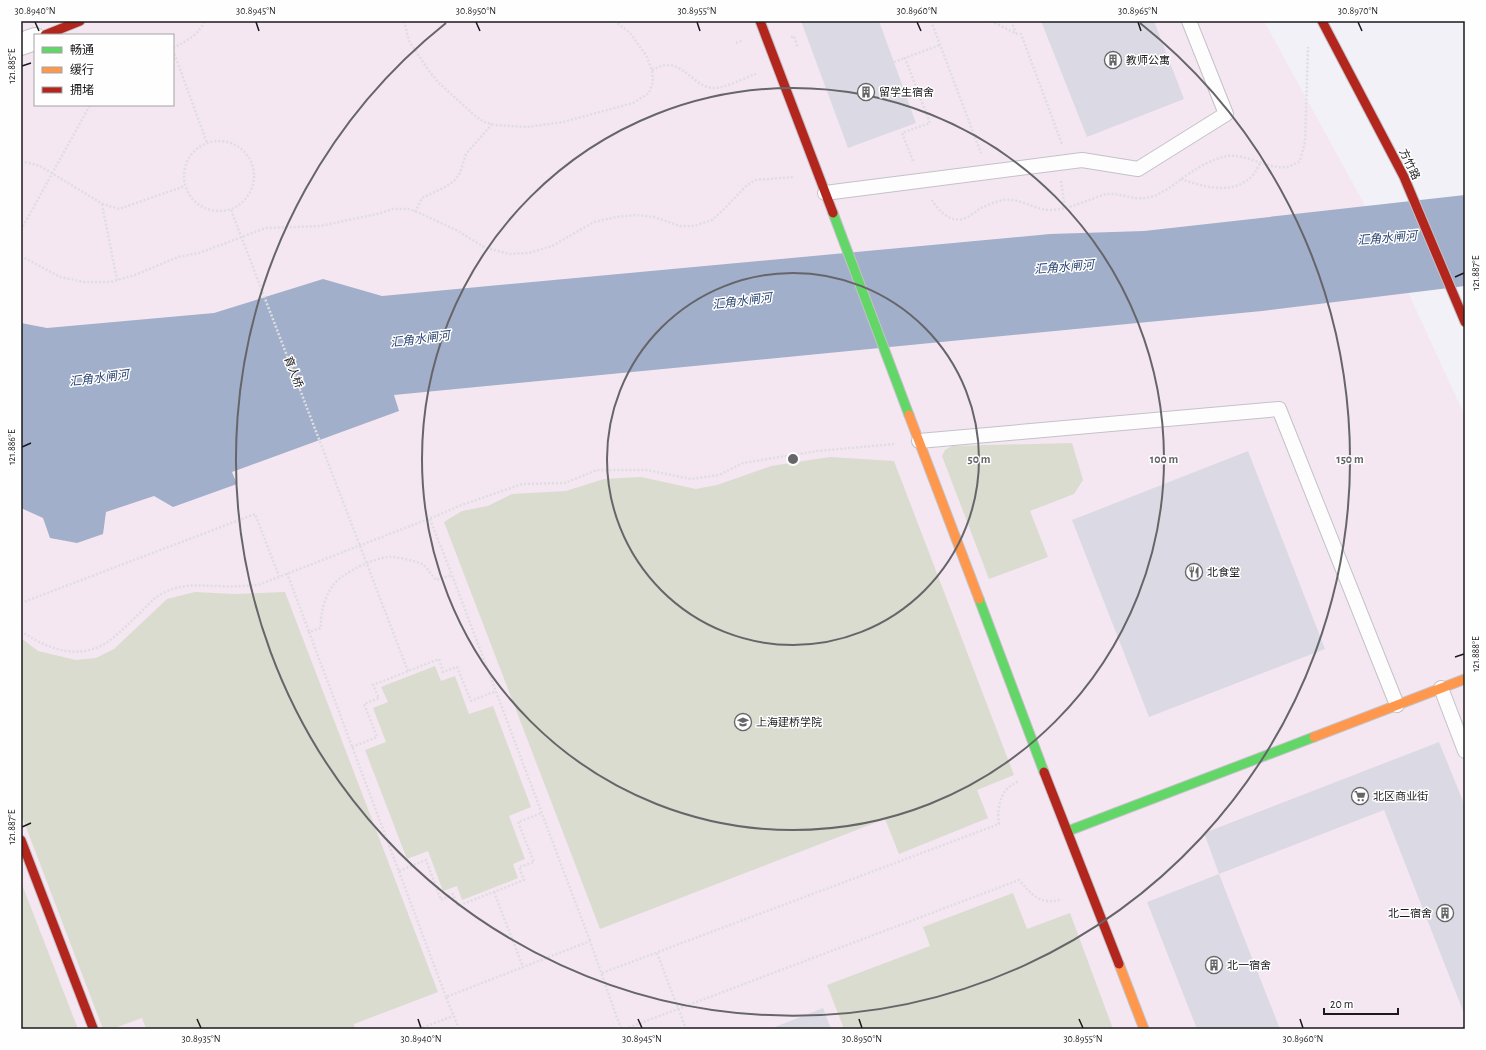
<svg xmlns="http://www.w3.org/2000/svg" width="1486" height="1050" viewBox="0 0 1486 1050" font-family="'Alegreya Sans','Noto Sans SC',sans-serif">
<rect width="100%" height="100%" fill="#f2f1f7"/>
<!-- education -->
<path fill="#f4e7f1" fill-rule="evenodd" d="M 21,21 L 1264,21 L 1385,242 L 1465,416 L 1465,1029 L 21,1029 ZM 35,35 L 173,35 L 173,105 L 35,105 Z"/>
<!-- green -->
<g fill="#d9dccf">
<path d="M 1072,443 L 1083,480 L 1074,494 L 1030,511 L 1048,557 L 989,579 L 942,456 L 945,450 L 952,446 Z"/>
<path d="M 830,457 L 894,461 L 1014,775 L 977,790 L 988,818 L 899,854 L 885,819 L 600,929 L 444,522 L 462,511 L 488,506 L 512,494 L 566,491 L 604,479 L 641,477 L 696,489 L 717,485 L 771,466 Z"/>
<path d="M 195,592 L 234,594 L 285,592 L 438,992 L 354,1024 L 355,1029 L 146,1029 L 142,1018 L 112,1029 L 103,1029 L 21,814 L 21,638 L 38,651 L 76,660 L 96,658 L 114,649 L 167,599 Z"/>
<path d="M 435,666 L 441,681 L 455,676 L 469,714 L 493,706 L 531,807 L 509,816 L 525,859 L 513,864 L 518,878 L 462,900 L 457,886 L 443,891 L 428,851 L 407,859 L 365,750 L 386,742 L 373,708 L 388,702 L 381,687 Z"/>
<path d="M 21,882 L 78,1029 L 21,1029 Z"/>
<path d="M 1013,893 L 1027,929 L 1070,913 L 1113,1029 L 844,1029 L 827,985 L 930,946 L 923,927 Z"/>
</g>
<!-- water -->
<path fill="#a2afca" d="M 1465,195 L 1465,286 L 1262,311 L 394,395 L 399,411 L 232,472 L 237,484 L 173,507 L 154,496 L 106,512 L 103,534 L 77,543 L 50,538 L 43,518 L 21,508 L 21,323 L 47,328 L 214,313 L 323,279 L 382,296 L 1050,234 L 1144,231 Z"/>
<!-- building -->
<g fill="#dbdae4">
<path d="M 801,21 L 879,21 L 916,123 L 848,148 Z"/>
<path d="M 1041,21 L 1154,21 L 1184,99 L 1087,137 Z"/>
<path d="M 1248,451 L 1325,649 L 1149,717 L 1072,520 Z"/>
<path d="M 1439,742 L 1465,806 L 1465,1016 L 1384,810 L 1219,874 L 1280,1029 L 1197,1029 L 1147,902 L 1219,874 L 1204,833 Z"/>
<path d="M 823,1008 L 831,1029 L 770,1029 Z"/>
</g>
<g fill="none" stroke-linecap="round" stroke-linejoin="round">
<!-- lane casing -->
<g stroke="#c3c2c7" stroke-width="16">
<g id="lane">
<path d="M 825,193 L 1082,160 L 1138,169 L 1226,114 L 1189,21"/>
<path d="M 919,441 L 1279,409 L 1397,705"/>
<path d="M 1441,688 L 1465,751"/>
</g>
</g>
<!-- street casing -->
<g stroke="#c3c2c7" stroke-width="24">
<path id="street" d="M 21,44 L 35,39"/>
</g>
<!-- fast casing -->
<g stroke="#c3c2c7" stroke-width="11">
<g id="fast">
<path d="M 833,213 L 909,415"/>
<path d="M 979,599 L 1044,772"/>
<path d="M 1068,831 L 1314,737"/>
</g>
</g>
<!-- slow casing -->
<g stroke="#c3c2c7" stroke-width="11">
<g id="slow">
<path d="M 909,415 L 979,599"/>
<path d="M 1314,737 L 1465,679"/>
<path d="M 1119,964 L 1144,1029"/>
</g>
</g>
<!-- jam casing -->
<g stroke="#c3c2c7" stroke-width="11">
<g id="jam">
<path d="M 760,21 L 833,213"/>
<path d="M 1322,21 L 1404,177 L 1465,322"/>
<path d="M 45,35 L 80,21"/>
<path d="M 1044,772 L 1119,964"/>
<path d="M 21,840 L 93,1028"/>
</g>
</g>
<!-- path -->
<g stroke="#dedee0" stroke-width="2.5" stroke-dasharray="2 2" stroke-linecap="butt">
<path d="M 404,21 L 409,41 L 429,71 L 439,83 L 474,115 L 484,122 L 495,125 L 527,127 L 563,122 L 633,103 L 649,93 L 653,82 L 652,70 L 646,55 L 630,33 L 615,21"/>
<path d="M 931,21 L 981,153"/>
<path d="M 991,21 L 1017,34 L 1021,34 L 1062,144"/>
<path d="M 1011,21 L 1016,33"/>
<path d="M 791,37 L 794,36 L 798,48"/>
<path d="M 736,43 L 743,40"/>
<path d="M 173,48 C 188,40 197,36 205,21"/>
<path d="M 173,50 L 207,143"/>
<path d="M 894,62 L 905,58"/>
<path d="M 652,70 C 657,68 662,65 667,65 C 684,64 696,88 714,88 C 726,88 744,78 756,74"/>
<circle cx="219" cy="176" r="35"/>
<path d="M 21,161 L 40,166 L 101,203 L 109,206 L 119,209 L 185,186"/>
<path d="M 913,161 L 902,133 L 930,123 L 905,58 L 940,45"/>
<path d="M 1181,179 C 1204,187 1234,196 1253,175 C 1256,172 1258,166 1261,162"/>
<path d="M 1061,181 L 1065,208"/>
<path d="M 932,200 C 936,207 945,218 954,219 C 965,222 973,213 981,208 C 987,205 997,201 1004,200 C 1020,198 1033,209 1048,210 C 1064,210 1078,204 1092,199 C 1097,197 1102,195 1107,194 C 1120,193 1134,200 1146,198 C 1159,196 1171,187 1181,179 C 1194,170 1211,159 1227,156 C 1245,153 1270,170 1286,167 C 1291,167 1296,163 1300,161 L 1305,142 L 1308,47"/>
<path d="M 102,204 L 117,280"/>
<path d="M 231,210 L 408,671"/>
<path d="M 415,212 L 422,198 L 447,186 L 455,180 L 460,173 L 466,154 L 492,124"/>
<path d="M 21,230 L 90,105"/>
<path d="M 21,256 L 60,277 L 84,282 L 110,282 L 135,275 L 178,257 L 199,253 L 266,228 L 320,226 L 377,214 L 393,209 L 409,209 L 422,214 L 458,231 L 484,247 L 509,254 L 529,253 L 552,246 L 594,222 L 616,217 L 636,215 L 654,217 L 680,226 L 694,226 L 712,220 L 723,210 L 747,185 L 756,180 L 794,177"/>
<path d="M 430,519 L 452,575"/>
<path d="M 287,573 L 309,632"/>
<path d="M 21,603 L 255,514 L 279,576"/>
<path d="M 21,631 C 50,651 83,662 113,638 C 123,630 131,621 140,613 C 149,604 156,595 168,591 C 186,583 200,586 219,586 C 232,587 245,586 258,585 L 436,516 L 459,506 L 522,484 L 565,483 L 597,470 L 647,470 L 691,479 L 719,475 L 743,463 L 817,451 L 895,444"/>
<path d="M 352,747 L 377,737 L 364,704 L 379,698 L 373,685 L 439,659 L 443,672 L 457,667 L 471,701 L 496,691"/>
<path d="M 399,871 L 426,860 L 441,900 L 453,894 L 458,906 L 524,880 L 519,867 L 534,862 L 518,822 L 542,813"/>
<path d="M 494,892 L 523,967"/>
<path d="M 657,953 L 686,1029"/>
<path d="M 602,973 L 999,824 C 997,813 999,796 1008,788 C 1011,785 1015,783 1019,781"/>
<path d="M 446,997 L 309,632 L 321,628 C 320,614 325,595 334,584 C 344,572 374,558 389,557 C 396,556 415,561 422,564 C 427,567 432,576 436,580 L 452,575 L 590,941"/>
<path d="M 419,1029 L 453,1016"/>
<path d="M 459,1029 L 446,997 L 590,941 L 621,1029"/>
<path d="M 625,1029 L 1019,880 C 1032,895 1041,906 1062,899"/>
</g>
<!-- lane -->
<use href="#lane" stroke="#fdfdfe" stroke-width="14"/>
<!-- street -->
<use href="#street" stroke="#fdfdfe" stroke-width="22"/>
<!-- fast -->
<use href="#fast" stroke="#63d668" stroke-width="9"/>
<!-- slow -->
<use href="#slow" stroke="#ff974d" stroke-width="9"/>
<!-- jam -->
<use href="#jam" stroke="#b3261e" stroke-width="9"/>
</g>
<!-- ticks -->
<path fill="none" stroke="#1a1a1d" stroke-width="1.5" d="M 35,22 L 39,31M 256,22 L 259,31M 476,22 L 480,31M 697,22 L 700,31M 917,22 L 921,31M 1138,22 L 1141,31M 1358,22 L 1362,31M 22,66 L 31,63M 1455,277 L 1464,273M 22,447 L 31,443M 1455,657 L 1464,654M 22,827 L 31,823M 197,1019 L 201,1028M 418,1019 L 421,1028M 638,1019 L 642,1028M 859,1019 L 862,1028M 1079,1019 L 1083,1028M 1300,1019 L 1303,1028"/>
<!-- distance rings -->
<g fill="none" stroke="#666569" stroke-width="2">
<circle cx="793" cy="459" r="186"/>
<circle cx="793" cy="459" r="371"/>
<path d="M1140 23A557 557 0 1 1 446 23"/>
</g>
<!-- icons -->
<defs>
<g id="building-ring" transform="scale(0.9)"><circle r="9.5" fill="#fefefe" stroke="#666569" stroke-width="1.5"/><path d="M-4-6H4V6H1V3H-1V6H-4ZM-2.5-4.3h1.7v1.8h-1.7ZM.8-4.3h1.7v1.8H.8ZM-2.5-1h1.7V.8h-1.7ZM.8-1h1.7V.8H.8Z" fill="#666569"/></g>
<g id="restaurant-ring" transform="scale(0.9)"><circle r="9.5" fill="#fefefe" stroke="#666569" stroke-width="1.5"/><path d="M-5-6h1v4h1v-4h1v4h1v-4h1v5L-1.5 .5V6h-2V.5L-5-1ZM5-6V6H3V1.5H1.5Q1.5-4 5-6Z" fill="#666569"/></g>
<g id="university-ring" transform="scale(0.9)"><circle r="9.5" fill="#fefefe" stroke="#666569" stroke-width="1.5"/><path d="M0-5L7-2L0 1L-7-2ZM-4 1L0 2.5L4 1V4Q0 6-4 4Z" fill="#666569"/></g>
<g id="supermarket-ring" transform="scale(0.9)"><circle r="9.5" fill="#fefefe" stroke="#666569" stroke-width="1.5"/><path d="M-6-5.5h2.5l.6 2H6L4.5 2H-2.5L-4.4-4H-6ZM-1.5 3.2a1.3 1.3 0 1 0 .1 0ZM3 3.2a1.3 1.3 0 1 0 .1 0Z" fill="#666569"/></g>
</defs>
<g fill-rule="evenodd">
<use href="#building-ring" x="1113" y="60"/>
<use href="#building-ring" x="866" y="92"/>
<use href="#restaurant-ring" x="1194" y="572"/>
<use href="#university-ring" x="743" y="722"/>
<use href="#supermarket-ring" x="1360" y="796"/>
<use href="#building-ring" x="1445" y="913"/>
<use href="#building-ring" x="1214" y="965"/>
</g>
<g text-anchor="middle" stroke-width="3" stroke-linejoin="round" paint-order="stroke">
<!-- poi labels -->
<g font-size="11" fill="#1a1a1d" stroke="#fefefe" text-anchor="start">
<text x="1126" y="64">教师公寓</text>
<text x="879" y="96">留学生宿舍</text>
<text x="1207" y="576">北食堂</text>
<text x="756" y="726">上海建桥学院</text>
<text x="1373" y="800">北区商业街</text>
<text x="1432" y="917" text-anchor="end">北二宿舍</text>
<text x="1227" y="969">北一宿舍</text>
</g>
<!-- street labels -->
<g font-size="11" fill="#1a1a1d" stroke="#fefefe">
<text transform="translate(1410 164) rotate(64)" y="4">方竹路</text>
<text transform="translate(294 372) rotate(69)" y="4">育人桥</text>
</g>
<!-- water labels -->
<g font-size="12" font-style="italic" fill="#2b4574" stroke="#fefefe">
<text transform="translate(1387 238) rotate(-5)" y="4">汇角水闸河</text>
<text transform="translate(1064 267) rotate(-5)" y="4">汇角水闸河</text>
<text transform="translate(742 301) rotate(-7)" y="4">汇角水闸河</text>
<text transform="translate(420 339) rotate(-7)" y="4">汇角水闸河</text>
<text transform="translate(99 378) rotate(-7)" y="4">汇角水闸河</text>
</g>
</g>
<circle cx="793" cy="459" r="6" fill="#666569" stroke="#fefefe" stroke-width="2"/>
<g font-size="12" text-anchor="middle" font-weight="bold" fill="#666569" stroke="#fefefe" stroke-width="3" stroke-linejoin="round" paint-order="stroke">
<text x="979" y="463">50 m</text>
<text x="1164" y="463">100 m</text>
<text x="1350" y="463">150 m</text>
</g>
<!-- border -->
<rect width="1486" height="1050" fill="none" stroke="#fefefe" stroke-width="44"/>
<!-- legend -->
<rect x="34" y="34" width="140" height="72" fill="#fefefe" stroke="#a3a3a4"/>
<rect x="42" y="47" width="20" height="6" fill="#63d668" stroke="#a3a3a4"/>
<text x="70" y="54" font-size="12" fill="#1a1a1d">畅通</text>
<rect x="42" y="67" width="20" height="6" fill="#ff974d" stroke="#a3a3a4"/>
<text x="70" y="74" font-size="12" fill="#1a1a1d">缓行</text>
<rect x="42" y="87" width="20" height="6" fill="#b3261e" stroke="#a3a3a4"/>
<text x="70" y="94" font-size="12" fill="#1a1a1d">拥堵</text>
<!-- scale -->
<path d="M1324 1008v6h74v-6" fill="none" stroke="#1a1a1d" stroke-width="2"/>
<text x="1330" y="1008" font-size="12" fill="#1a1a1d" stroke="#fefefe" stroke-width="3" paint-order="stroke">20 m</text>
<rect x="22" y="22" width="1442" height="1006" fill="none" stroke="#1a1a1d" stroke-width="1.5"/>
<g font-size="10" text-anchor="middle" fill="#1a1a1d">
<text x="35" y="14">30.8940°N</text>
<text x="256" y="14">30.8945°N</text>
<text x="476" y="14">30.8950°N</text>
<text x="697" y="14">30.8955°N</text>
<text x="917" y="14">30.8960°N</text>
<text x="1138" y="14">30.8965°N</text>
<text x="1358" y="14">30.8970°N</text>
<text transform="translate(11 66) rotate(-90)" y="4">121.885°E</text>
<text transform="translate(1475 273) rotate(-90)" y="4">121.887°E</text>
<text transform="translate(11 447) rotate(-90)" y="4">121.886°E</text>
<text transform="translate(1475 654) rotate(-90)" y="4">121.888°E</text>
<text transform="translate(11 827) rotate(-90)" y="4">121.887°E</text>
<text x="201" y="1042">30.8935°N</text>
<text x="421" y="1042">30.8940°N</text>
<text x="642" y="1042">30.8945°N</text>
<text x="862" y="1042">30.8950°N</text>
<text x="1083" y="1042">30.8955°N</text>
<text x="1303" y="1042">30.8960°N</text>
</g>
</svg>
